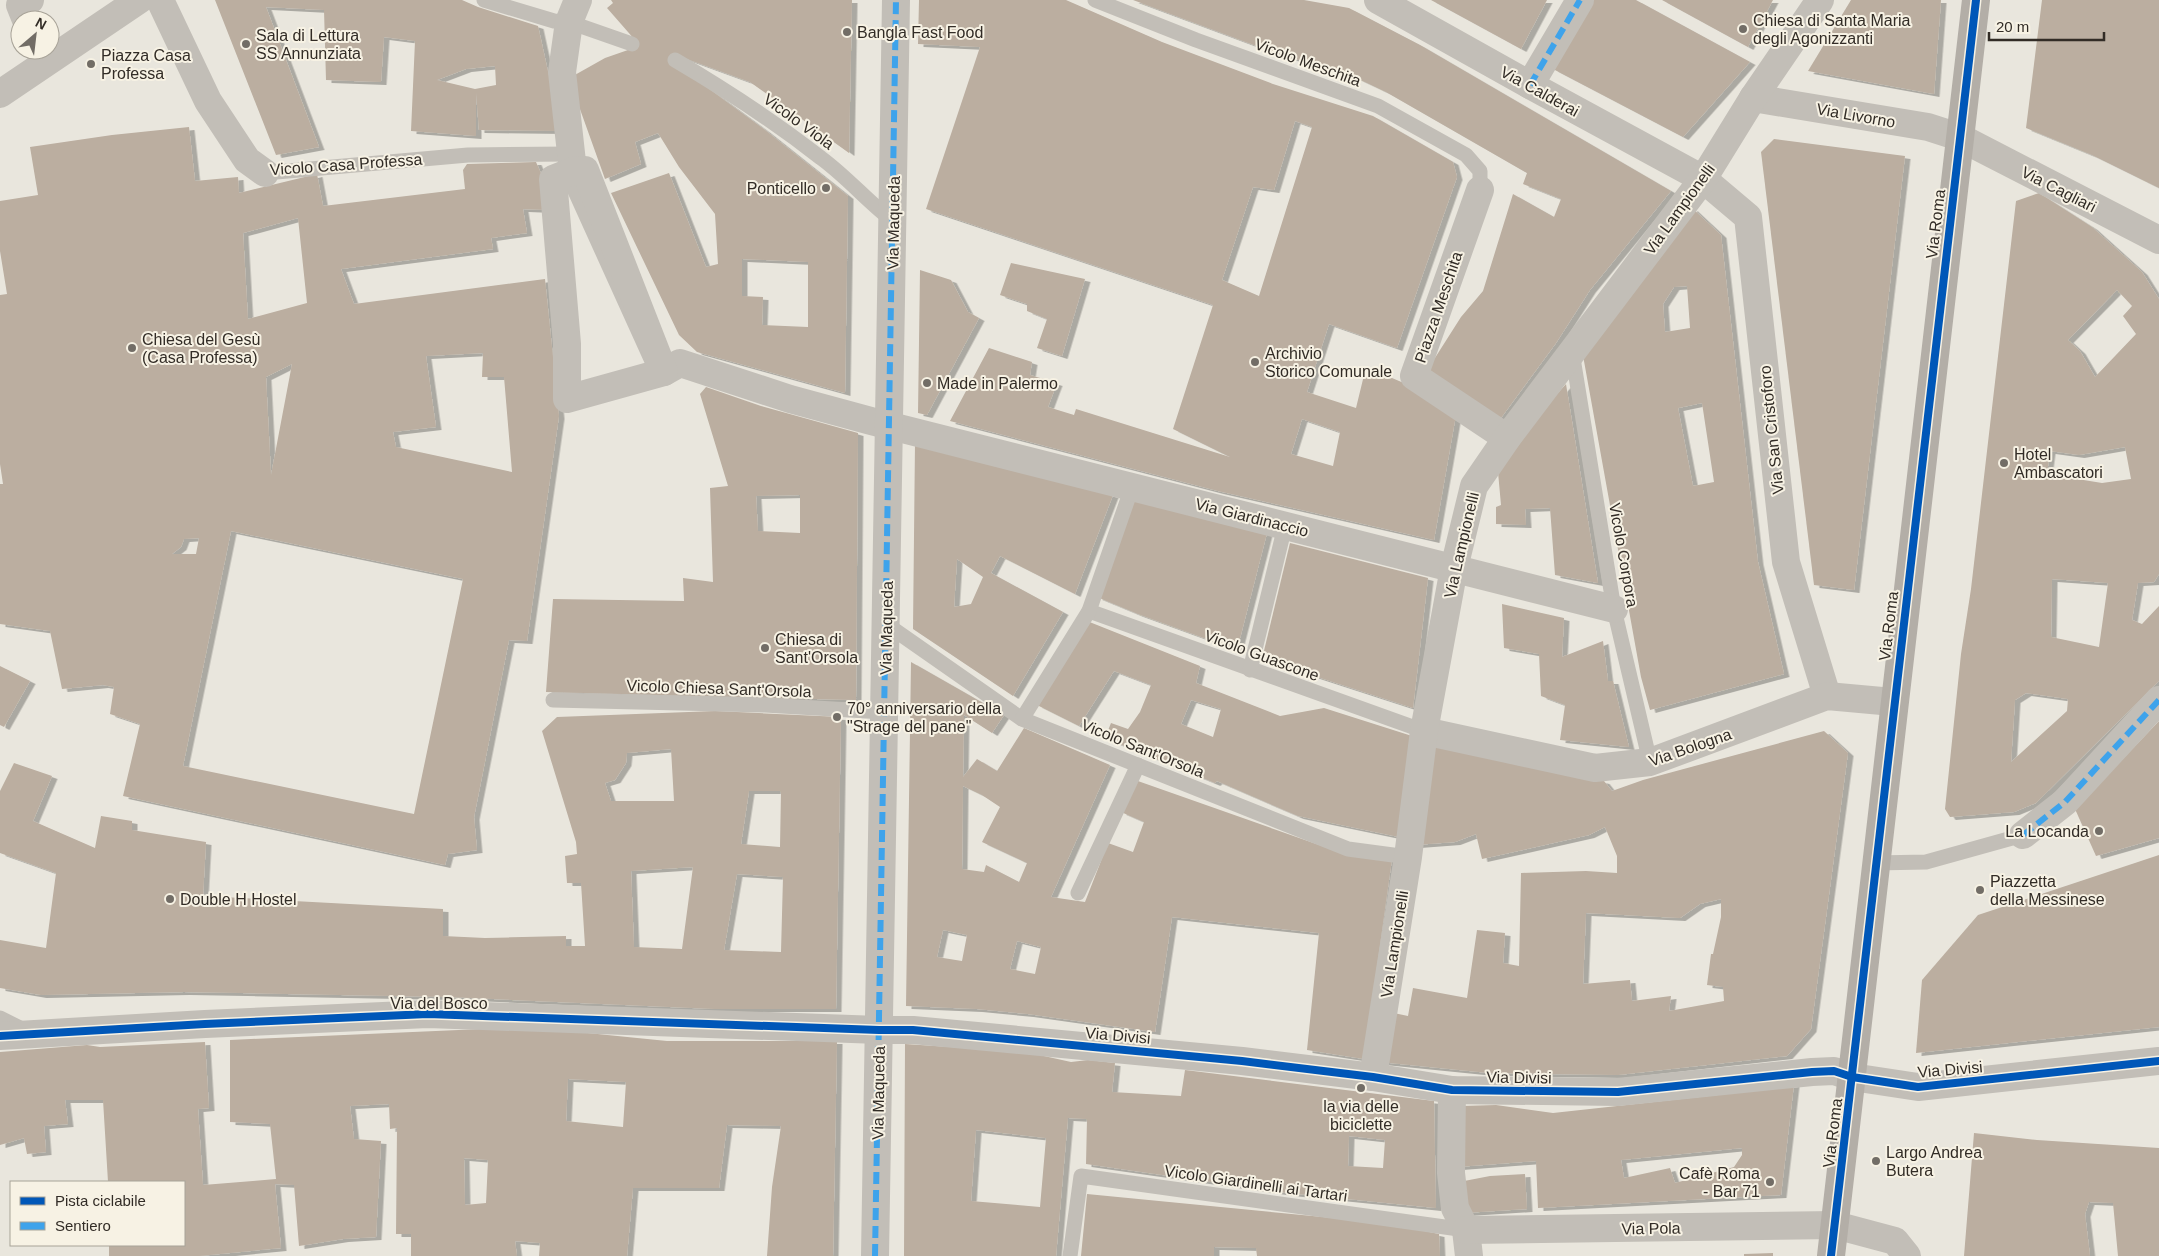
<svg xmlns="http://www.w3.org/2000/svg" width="2159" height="1256" viewBox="0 0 2159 1256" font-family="Helvetica,sans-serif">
<defs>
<filter id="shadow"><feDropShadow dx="5.5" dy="3" stdDeviation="0" flood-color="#0004"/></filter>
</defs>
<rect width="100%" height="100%" fill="#e9e6dd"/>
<!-- building -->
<g fill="#bbaea0" fill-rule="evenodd" filter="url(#shadow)">
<path d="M 215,0 L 462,0 L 478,7 L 538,26 L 561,131 L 479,130 L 476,93 L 476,136 L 411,131 L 415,41 L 384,37 L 381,82 L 326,80 L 324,10 L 266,7 L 319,147 L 276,155 ZM 495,66 L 496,85 L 475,89 L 437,80 L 466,69 Z"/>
<path d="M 611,0 L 852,0 L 849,153 L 750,82 L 676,55 L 705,86 L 765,130 L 848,196 L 845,393 L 697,352 L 679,335 L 611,193 L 669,173 L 706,267 L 718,264 L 715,214 L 679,167 L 658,133 L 635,142 L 641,164 L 605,179 L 576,98 L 573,76 L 605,58 L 628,50 L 635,40 L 607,8 L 613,3 ZM 742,259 L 808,262 L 808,327 L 762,325 L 763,297 L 742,296 Z"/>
<path d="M 919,0 L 1066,0 L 1162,42 L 1273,84 L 1373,116 L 1453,162 L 1457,177 L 1397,348 L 1329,324 L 1307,392 L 1356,408 L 1366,367 L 1425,392 L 1457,409 L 1434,540 L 1218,491 L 950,421 L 989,348 L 1032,362 L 1030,375 L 1057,383 L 1048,407 L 1074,415 L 1076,409 L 1230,457 L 1173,429 L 1213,305 L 926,209 L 980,47 L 918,44 ZM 1295,121 L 1312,127 L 1259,296 L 1222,280 L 1253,187 L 1274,190 ZM 1302,419 L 1340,432 L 1333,466 L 1291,454 Z"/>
<path d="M 1133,0 L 1304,0 L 1349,8 L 1420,45 L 1671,191 L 1590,290 L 1556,343 L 1498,422 L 1426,372 L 1461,317 L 1483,291 L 1513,194 L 1554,217 L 1561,199 L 1523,184 L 1527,173 L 1386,92 L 1348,74 L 1278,54 Z"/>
<path d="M 1431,0 L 1547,0 L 1521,49 Z"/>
<path d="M 1591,0 L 1636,0 L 1750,62 L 1683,137 L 1553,69 Z"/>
<path d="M 1662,0 L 1773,0 L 1748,47 Z"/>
<path d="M 1851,0 L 1941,0 L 1934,94 L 1808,71 Z"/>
<path d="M 2042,0 L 2159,0 L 2159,188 L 2092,155 L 2026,128 Z"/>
<path d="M 189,127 L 195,181 L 238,177 L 239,193 L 317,174 L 323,206 L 465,189 L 463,170 L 467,164 L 536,162 L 543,178 L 548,210 L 523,209 L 527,233 L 491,238 L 493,249 L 341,269 L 354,304 L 545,279 L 559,416 L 527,641 L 509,640 L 474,817 L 477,850 L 448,854 L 445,865 L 123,796 L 140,724 L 110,714 L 114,687 L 103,685 L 62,689 L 50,631 L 0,624 L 0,484 L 3,484 L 0,464 L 0,295 L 7,294 L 0,251 L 0,201 L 38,195 L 30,147 L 112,135 ZM 298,218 L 307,303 L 248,319 L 243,233 ZM 483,353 L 482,377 L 504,377 L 512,472 L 396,447 L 393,432 L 436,427 L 426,356 ZM 292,364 L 271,475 L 266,377 ZM 231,531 L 463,579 L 414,814 L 183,766 ZM 199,538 L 196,554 L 172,554 L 181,547 L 184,539 Z"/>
<path d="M 1774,139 L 1905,156 L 1854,590 L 1814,585 L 1761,152 Z"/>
<path d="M 2039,193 L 2092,227 L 2142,272 L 2159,299 L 2159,574 L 2154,582 L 2138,583 L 2132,620 L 2142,624 L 2159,606 L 2159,681 L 2036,803 L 2014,812 L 1950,817 L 1945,809 L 1961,654 L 1971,589 L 2016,201 ZM 2117,290 L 2132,306 L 2123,316 L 2136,334 L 2095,377 L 2080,351 L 2068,340 ZM 2125,447 L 2131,479 L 2102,483 L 2047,474 L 2050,451 L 2079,455 ZM 2052,579 L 2108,583 L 2099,647 L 2051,637 ZM 2026,693 L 2068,699 L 2067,711 L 2011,762 L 2015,700 Z"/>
<path d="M 1692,208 L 1721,235 L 1758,562 L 1784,674 L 1650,710 L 1641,677 L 1582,350 ZM 1687,286 L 1690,328 L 1665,332 L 1663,304 L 1674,287 ZM 1702,403 L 1714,482 L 1693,486 L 1678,408 Z"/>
<path d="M 1011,263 L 1085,279 L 1062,356 L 1037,348 L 1047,319 L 1027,311 L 1027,304 L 1000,295 Z"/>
<path d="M 920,270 L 951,280 L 968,312 L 979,318 L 927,415 L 918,413 Z"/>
<path d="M 1566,384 L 1598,583 L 1555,575 L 1550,508 L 1525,509 L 1526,525 L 1496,524 L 1496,507 L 1501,505 L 1497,461 Z"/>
<path d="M 706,387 L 761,406 L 858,433 L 856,700 L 546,692 L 553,599 L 684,601 L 683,578 L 713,582 L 710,488 L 728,486 L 700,394 ZM 800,495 L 800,533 L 758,531 L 756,496 Z"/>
<path d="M 915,443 L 1113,495 L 1075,594 L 1000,556 L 991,573 L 1063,612 L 1013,696 L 913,629 ZM 957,559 L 983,577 L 971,604 L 954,607 Z"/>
<path d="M 1134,500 L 1267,533 L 1237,650 L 1138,614 L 1097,597 Z"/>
<path d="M 1290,543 L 1428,578 L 1413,708 L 1262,659 Z"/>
<path d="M 1502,604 L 1564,618 L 1562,657 L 1603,641 L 1608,681 L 1613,681 L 1629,747 L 1560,740 L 1565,705 L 1541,696 L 1539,654 L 1504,648 Z"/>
<path d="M 1087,621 L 1200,666 L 1196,683 L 1280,716 L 1324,708 L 1412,736 L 1399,837 L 1298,816 L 1217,781 L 1215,783 L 1105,738 L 1111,723 L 1128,729 L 1140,712 L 1151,685 L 1114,671 L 1079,726 L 1037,705 ZM 1191,700 L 1221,709 L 1213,737 L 1181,724 Z"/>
<path d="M 911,662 L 1004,715 L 992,733 L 964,715 L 963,777 L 977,759 L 997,771 L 1024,728 L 1110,765 L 1051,897 L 1085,902 L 1108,843 L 1133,852 L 1144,822 L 1121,812 L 1135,780 L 1342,853 L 1392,859 L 1364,1059 L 1307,1050 L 1319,933 L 1172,917 L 1155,1032 L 1028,1014 L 977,1009 L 906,1006 ZM 963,786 L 982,795 L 1000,807 L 982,842 L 1027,863 L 1019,882 L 986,865 L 984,872 L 962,869 ZM 943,930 L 967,935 L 962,961 L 937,957 ZM 1017,941 L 1041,947 L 1035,974 L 1010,969 Z"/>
<path d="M 0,666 L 30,681 L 4,727 L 0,725 Z"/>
<path d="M 715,711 L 841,717 L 836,1009 L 715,1009 L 448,997 L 184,992 L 41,995 L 0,988 L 0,940 L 46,948 L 56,873 L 0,853 L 0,791 L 14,763 L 52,776 L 33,821 L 95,848 L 101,816 L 132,821 L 132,830 L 206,842 L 203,896 L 443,909 L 443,936 L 485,938 L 566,936 L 566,946 L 585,946 L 581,883 L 567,883 L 565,856 L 577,854 L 576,842 L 542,731 L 557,717 ZM 671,749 L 674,801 L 611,801 L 605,783 L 615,780 L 626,763 L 627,753 ZM 749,791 L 781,791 L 780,847 L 741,844 ZM 693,867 L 682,949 L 634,947 L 631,871 ZM 737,874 L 783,877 L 781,952 L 724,950 Z"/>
<path d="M 2159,721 L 2159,838 L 2096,856 L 2075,809 Z"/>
<path d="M 1824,731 L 1848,753 L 1811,1029 L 1787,1056 L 1618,1075 L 1489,1073 L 1380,1062 L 1389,1012 L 1408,1016 L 1413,988 L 1467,998 L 1477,930 L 1505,933 L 1503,963 L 1519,966 L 1521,873 L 1586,871 L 1617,873 L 1617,856 L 1605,827 L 1589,835 L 1482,859 L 1476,834 L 1455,842 L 1415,845 L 1431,743 L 1604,781 L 1612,791 L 1643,780 ZM 1721,899 L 1721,917 L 1713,954 L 1711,954 L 1707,985 L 1723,987 L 1724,1001 L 1669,1011 L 1671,996 L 1632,1001 L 1630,980 L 1583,984 L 1586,913 L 1680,918 L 1700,904 Z"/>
<path d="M 2159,855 L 2159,1027 L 1916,1053 L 1922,980 L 1978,915 Z"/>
<path d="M 528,1027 L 667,1041 L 837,1041 L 833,1256 L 767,1256 L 772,1187 L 781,1126 L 727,1125 L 719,1188 L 633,1188 L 627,1256 L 539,1256 L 540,1243 L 515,1241 L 517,1256 L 411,1256 L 411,1234 L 396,1234 L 397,1128 L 390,1129 L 389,1104 L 350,1106 L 354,1139 L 381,1141 L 376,1237 L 343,1239 L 299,1246 L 294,1185 L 275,1184 L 281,1248 L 199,1256 L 109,1256 L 109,1245 L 184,1245 L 184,1182 L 108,1182 L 103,1100 L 65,1100 L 68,1124 L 44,1126 L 46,1152 L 27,1154 L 24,1138 L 0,1145 L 0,1052 L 87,1045 L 100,1047 L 205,1042 L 209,1108 L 198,1109 L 203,1185 L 276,1179 L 270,1124 L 230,1122 L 230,1040 ZM 568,1079 L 626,1082 L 623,1127 L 566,1121 ZM 464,1158 L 488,1160 L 486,1203 L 465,1205 Z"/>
<path d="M 905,1044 L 1026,1052 L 1071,1062 L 1088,1060 L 1115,1063 L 1112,1092 L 1181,1096 L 1185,1070 L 1434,1101 L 1436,1208 L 1288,1193 L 1086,1164 L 1087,1119 L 1068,1118 L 1056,1256 L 904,1256 ZM 976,1130 L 1046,1138 L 1040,1207 L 971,1201 ZM 1349,1136 L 1385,1140 L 1383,1168 L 1348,1166 Z"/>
<path d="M 1794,1084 L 1781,1195 L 1538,1208 L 1536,1161 L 1457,1167 L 1462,1106 L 1496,1105 L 1553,1113 L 1718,1095 ZM 1742,1148 L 1742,1155 L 1734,1167 L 1675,1183 L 1670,1168 L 1624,1178 L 1621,1160 Z"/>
<path d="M 1974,1133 L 2037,1140 L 2159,1148 L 2159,1256 L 2118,1256 L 2113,1203 L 2089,1202 L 2085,1214 L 2090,1256 L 1964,1256 Z"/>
<path d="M 1525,1174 L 1527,1209 L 1464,1213 L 1459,1182 L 1490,1176 Z"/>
<path d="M 1087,1194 L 1385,1223 L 1439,1234 L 1440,1256 L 1257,1256 L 1256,1248 L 1214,1247 L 1214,1256 L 1081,1256 Z"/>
<path d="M 1773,1253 L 1773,1256 L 1744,1256 L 1744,1254 Z"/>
</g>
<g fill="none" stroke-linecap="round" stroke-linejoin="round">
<!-- lane -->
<g stroke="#c2beb7" stroke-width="15">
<path d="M 484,0 L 554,21 L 569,22 L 632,44"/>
<path d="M 1095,0 L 1196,40 L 1378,106 L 1466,155 L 1480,171 L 1480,190"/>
<path d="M 675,60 C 726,90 775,122 821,158 C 847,177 868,202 893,221"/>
<path d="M 265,173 L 468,155 L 571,154"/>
<path d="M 1572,352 L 1614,609 L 1650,762"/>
<path d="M 1089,611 L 1424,731"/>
<path d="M 886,624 L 1022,719 L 1348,849 L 1408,857"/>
<path d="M 1250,670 L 1285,526"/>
<path d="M 553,700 L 765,705 L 884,712"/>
<path d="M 1022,719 L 1089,611 L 1132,487"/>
<path d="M 1875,863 L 1926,862 L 2023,835"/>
<path d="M 1078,893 L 1138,765"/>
<path d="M 0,1018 L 24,1030"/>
<path d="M 1070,1256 L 1081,1176 L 1466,1230"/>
</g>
<!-- street -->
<g stroke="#c2beb7" stroke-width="28">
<path d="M 160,0 L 208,101 L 247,160 L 265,173"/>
<path d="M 578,0 L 569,22 L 562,72 L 573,171 L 664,372 L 680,363 L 790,399 L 871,421 L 1614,609"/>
<path d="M 1378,0 L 1530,85 L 1703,179 L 1748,217 L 1786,562 L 1827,696"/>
<path d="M 26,20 L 20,5 L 30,0"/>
<path d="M 1530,85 L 1580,0"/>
<path d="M 0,94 L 139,0"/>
<path d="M 1753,98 L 1928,127 L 1959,137 L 2159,240"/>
<path d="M 585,170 L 664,372 L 567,399 L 567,344 L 553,179 L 573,171 Z"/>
<path d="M 1480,190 L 1414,376 L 1507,438"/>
<path d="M 1424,731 L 1595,768 L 1650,762 L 1827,696 L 1893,702"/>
<path d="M 2023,835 L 2065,802 L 2159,700"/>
<path d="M 0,1036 L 205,1024 L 428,1014 L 879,1030 L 913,1030 L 1242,1061 L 1373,1077 L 1452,1090 L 1618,1092 L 1812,1072 L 1834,1071 L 1852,1077 L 1918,1087 L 2159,1061"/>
<path d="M 1373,1077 L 1408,857 L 1424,731 L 1454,568 L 1474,486 L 1507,438 L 1703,179 L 1753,98 L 1820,0"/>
<path d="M 1452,1090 L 1451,1173 L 1455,1208 L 1466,1230 L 1469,1256"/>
<path d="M 1466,1230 L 1835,1225 L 1895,1241 L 1907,1256"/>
<path d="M 875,1256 L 896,0"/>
</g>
<!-- secondary -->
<path stroke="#b3aea7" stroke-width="28" d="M 1831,1256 L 1976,0"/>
<!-- quiet -->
<g stroke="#3ea3eb" stroke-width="6" stroke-dasharray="12 6" stroke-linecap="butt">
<path d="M 1530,85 L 1580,0"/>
<path d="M 2023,835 L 2065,802 L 2159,700"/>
<path d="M 875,1256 L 896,0"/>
</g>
<!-- cycleway casing -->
<g stroke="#f7f2e4" stroke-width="11">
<g id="cycleway">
<path d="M 0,1036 L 205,1024 L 428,1014 L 879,1030 L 913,1030 L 1242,1061 L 1373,1077 L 1452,1090 L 1618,1092 L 1812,1072 L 1834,1071 L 1852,1077 L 1918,1087 L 2159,1061"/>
<path d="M 1831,1256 L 1976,0"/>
</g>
</g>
<!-- cycleway -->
<use href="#cycleway" stroke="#0057b8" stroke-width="8"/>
</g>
<!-- markers -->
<g fill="#726d66" stroke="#f7f2e4" stroke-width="2">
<circle cx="1743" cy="29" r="5"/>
<circle cx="847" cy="32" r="5"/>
<circle cx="246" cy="44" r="5"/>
<circle cx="91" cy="64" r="5"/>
<circle cx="826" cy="188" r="5"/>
<circle cx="132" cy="348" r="5"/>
<circle cx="1255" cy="362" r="5"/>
<circle cx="927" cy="383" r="5"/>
<circle cx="2004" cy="463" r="5"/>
<circle cx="765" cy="648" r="5"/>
<circle cx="837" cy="717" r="5"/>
<circle cx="2099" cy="831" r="5"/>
<circle cx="1980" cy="890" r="5"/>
<circle cx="170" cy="899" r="5"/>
<circle cx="1361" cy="1088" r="5"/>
<circle cx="1876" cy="1161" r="5"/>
<circle cx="1770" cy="1182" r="5"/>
</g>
<g text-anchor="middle" stroke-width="4" stroke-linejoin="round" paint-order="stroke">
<!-- poi labels -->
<g font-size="16" fill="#322c26" stroke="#f7f2e4" text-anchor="start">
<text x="1753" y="26">Chiesa di Santa Maria<tspan x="1753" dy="18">degli Agonizzanti</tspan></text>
<text x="857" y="38">Bangla Fast Food</text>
<text x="256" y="41">Sala di Lettura<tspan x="256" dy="18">SS Annunziata</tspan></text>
<text x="101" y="61">Piazza Casa<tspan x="101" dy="18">Professa</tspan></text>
<text x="816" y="194" text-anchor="end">Ponticello</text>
<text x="142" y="345">Chiesa del Gesù<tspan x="142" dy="18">(Casa Professa)</tspan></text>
<text x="1265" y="359">Archivio<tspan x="1265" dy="18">Storico Comunale</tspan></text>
<text x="937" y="389">Made in Palermo</text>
<text x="2014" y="460">Hotel<tspan x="2014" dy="18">Ambascatori</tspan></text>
<text x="775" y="645">Chiesa di<tspan x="775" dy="18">Sant'Orsola</tspan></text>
<text x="847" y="714">70° anniversario della<tspan x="847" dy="18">"Strage del pane"</tspan></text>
<text x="2089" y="837" text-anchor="end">La Locanda</text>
<text x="1990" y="887">Piazzetta<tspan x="1990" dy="18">della Messinese</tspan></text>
<text x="180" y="905">Double H Hostel</text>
<text x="1361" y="1112" text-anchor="middle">la via delle<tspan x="1361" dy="18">biciclette</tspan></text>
<text x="1886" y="1158">Largo Andrea<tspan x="1886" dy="18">Butera</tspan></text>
<text x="1760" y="1179" text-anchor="end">Cafè Roma<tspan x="1760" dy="18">- Bar 71</tspan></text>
</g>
<!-- street labels -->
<g font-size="16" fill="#322c26" stroke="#f7f2e4">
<text transform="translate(1308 62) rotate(20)" y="6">Vicolo Meschita</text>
<text transform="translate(1540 91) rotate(29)" y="6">Via Calderai</text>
<text transform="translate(1856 115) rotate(10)" y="6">Via Livorno</text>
<text transform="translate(799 121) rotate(36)" y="6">Vicolo Viola</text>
<text transform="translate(346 164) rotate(-4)" y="6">Vicolo Casa Professa</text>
<text transform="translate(2059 189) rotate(27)" y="6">Via Cagliari</text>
<text transform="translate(1679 209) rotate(-54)" y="6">Via Lampionelli</text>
<text transform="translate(893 223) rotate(-89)" y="6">Via Maqueda</text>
<text transform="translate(1935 224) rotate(-83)" y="6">Via Roma</text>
<text transform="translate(1438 307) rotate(-71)" y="6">Piazza Meschita</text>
<text transform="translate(1771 430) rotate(-96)" y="6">Via San Cristoforo</text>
<text transform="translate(1252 517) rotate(14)" y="6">Via Giardinaccio</text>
<text transform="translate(1461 545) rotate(-77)" y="6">Via Lampionelli</text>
<text transform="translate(1624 555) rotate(80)" y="6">Vicolo Corpora</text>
<text transform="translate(1888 626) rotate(-83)" y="6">Via Roma</text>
<text transform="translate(886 628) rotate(-89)" y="6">Via Maqueda</text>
<text transform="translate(1262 655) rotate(20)" y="6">Vicolo Guascone</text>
<text transform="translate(719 688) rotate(2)" y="6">Vicolo Chiesa Sant'Orsola</text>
<text transform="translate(1690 747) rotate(-19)" y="6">Via Bologna</text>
<text transform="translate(1143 748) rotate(22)" y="6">Vicolo Sant'Orsola</text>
<text transform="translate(1394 944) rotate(-81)" y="6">Via Lampionelli</text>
<text x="439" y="1009">Via del Bosco</text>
<text transform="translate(1118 1035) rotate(5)" y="6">Via Divisi</text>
<text transform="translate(1950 1069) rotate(-5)" y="6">Via Divisi</text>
<text transform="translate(1519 1077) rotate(1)" y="6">Via Divisi</text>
<text transform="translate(878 1093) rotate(-89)" y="6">Via Maqueda</text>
<text transform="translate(1832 1133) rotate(-83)" y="6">Via Roma</text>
<text transform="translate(1256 1183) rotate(8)" y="6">Vicolo Giardinelli ai Tartari</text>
<text transform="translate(1651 1228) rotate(-1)" y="6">Via Pola</text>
</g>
</g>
<!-- legend -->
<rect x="10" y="1181" width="175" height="65" fill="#f7f2e4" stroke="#a8a398"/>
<rect x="20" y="1197" width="25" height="8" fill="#0057b8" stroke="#a8a398"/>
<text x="55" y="1206" font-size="15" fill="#322c26">Pista ciclabile</text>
<rect x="20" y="1222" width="25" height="8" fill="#3ea3eb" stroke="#a8a398"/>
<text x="55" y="1231" font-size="15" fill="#322c26">Sentiero</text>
<!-- north arrow -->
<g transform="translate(35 35) rotate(28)"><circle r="24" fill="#f7f2e4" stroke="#a8a398"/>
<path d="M0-4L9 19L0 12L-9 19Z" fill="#726d66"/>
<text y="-8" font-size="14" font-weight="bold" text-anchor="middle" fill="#322c26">N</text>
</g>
<!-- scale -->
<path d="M1989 32v8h115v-8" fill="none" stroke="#322c26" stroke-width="2.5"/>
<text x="1996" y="32" font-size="15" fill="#322c26" stroke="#f7f2e4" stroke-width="4" paint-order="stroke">20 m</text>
</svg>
